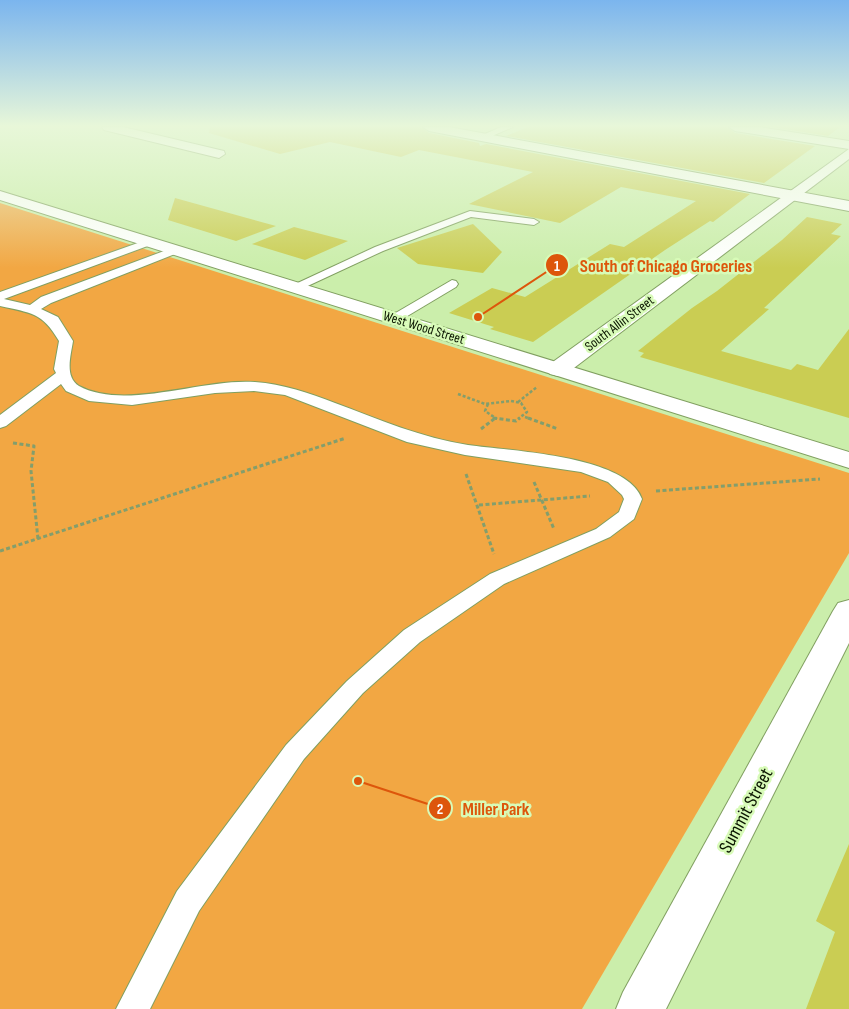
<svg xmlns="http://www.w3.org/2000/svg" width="849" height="1009" viewBox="0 0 849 1009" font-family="'Sofia Sans Condensed',sans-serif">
<rect width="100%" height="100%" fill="#cbeeab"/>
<!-- green -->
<path fill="#f2a743" d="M 0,203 L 849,473 L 849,553 L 582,1009 L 0,1009 Z"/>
<!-- building -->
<g fill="#cacd53">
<path d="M 210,127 L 421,127 L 429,133 L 479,143 L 480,146 L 486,144 L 750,194 L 713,222 L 710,221 L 665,250 L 533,342 L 490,329 L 494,327 L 449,313 L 492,288 L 525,297 L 610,244 L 624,247 L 696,201 L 621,187 L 560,223 L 469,204 L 533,172 L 419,150 L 401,157 L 330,142 L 280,154 L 209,133 Z"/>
<path d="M 528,127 L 727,127 L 735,133 L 815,146 L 764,183 L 506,136 Z"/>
<path d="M 772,127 L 840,127 L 828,136 Z"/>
<path d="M 175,198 L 276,226 L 236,241 L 168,220 Z"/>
<path d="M 807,217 L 842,224 L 831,234 L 841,236 L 764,308 L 769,309 L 721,351 L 791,370 L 797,364 L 818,370 L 849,329 L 849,418 L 640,357 L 644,353 L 638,351 L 692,308 L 717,291 L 782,240 Z"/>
<path d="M 473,224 L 502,252 L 483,273 L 418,264 L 397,248 Z"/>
<path d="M 294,227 L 348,241 L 305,260 L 252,244 Z"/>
<path d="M 849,844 L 849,1009 L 806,1009 L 835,932 L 816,921 Z"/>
</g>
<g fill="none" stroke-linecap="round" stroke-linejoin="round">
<!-- service casing -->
<g stroke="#809f60" stroke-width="2">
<g id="service">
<path d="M 501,127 L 513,127 L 485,139 L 478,137 Z"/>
<path d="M 470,211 L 534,219 L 539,222 L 534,225 L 471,217 L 383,251 L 299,290 L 291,290 L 289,287 L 375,247 Z"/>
<path d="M 149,239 L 153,240 L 153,244 L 4,299 L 30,305 L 41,297 L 172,248 L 180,248 L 180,252 L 51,303 L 41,309 L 58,317 L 73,341 C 71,355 64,377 79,386 C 125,411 203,378 255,382 C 283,384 309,393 335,403 C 378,419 422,438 468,445 C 509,451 627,455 642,499 L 634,519 L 610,537 L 504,584 L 420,642 L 363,693 L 304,759 L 199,911 L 150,1009 L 116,1009 L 177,891 L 286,745 L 347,681 L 404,630 L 490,574 L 596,529 L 619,512 L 624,499 L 622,495 L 608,482 L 581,472 L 465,455 L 407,442 L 285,395 L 254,391 L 215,393 L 132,405 L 89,401 L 66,391 L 61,384 L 6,426 L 0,428 L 0,415 L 56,373 L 54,369 L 59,341 C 42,312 31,313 0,306 L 0,292 Z"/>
<path d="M 452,280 L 456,281 L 458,284 L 456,287 L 399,321 L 394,322 L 387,318 Z"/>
</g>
</g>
<!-- minor casing -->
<g stroke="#809f60" stroke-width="2">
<g id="minor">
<path d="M 102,127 L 123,127 L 224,151 L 225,154 L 219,158 L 104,130 Z"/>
<path d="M 849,149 L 849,159 L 566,374 L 558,376 L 550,374 L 547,369 L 550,364 Z"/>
<path d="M 849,600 L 849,643 L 666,1009 L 616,1009 L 623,992 L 833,611 L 838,603 Z"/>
</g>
</g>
<!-- tertiary casing -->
<g stroke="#809f60" stroke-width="2">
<path id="tertiary" d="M 0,191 L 849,452 L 849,468 L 0,200 Z"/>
</g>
<!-- secondary casing -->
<g stroke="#809f60" stroke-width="2">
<g id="secondary">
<path d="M 423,127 L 449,127 L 849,201 L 849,211 L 429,131 Z"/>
<path d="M 729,127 L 759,127 L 849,141 L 849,149 L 735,131 Z"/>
</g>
</g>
<!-- path-far1 -->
<g stroke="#839e6c" stroke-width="2.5" stroke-dasharray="3 2" stroke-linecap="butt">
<path d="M 458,394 L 485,404 L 511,401 L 521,403 L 527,412 L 518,419"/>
<path d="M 518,402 L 537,387"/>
<path d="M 488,404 L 485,411 L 497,419"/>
<path d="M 525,417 L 531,419"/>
</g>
<!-- path -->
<g stroke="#839e6c" stroke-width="3" stroke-dasharray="4 2.5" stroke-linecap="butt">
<path d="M 493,418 L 516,421 L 520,418"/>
<path d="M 528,418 L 558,429"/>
<path d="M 481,429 L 494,419"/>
<path d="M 13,443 L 34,446 L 31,471 L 38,539"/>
<path d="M 466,474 L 494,554"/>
<path d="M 534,482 L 554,529"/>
<path d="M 656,491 L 820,479"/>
<path d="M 479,505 L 590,496"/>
<path d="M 0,551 L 346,438"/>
</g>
<!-- service -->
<use href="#service" fill="#fff" fill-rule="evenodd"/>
<!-- minor -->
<use href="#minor" fill="#fff" fill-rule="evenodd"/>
<!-- tertiary -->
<use href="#tertiary" fill="#fff" fill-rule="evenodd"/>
<!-- secondary -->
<use href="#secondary" fill="#fff" fill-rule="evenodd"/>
</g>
<!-- sky -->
<linearGradient id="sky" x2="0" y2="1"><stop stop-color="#7bb5ee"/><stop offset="0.47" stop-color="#e8f7d9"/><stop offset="1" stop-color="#e8f7d9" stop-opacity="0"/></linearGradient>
<rect width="849" height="268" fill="url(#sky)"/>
<g text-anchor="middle" stroke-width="5" stroke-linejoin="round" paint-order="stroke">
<!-- far-street labels -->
<g font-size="14" fill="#0b1601" stroke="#d8fbb8">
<text transform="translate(619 323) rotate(-37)" y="5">South Allin Street</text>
<text transform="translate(424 327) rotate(17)" y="5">West Wood Street</text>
</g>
<!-- near-street labels -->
<g font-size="19" fill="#0b1601" stroke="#d8fbb8">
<text transform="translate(745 810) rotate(-62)" y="7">Summit Street</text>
</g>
</g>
<!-- callouts -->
<path fill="none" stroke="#dd560b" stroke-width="2" d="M478 317L557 265M358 781L440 808"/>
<g fill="#dd560b" stroke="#d8fbb8" stroke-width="2">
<circle cx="478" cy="317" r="5"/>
<circle cx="358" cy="781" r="5"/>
<circle cx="557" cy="265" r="12"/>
<circle cx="440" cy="808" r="12"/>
</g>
<g font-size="15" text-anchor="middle" font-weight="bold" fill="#fff">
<text x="557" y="271">1</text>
<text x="440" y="814">2</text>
</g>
<g font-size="18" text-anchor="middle" font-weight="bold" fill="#dd560b" stroke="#d8fbb8" stroke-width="5" stroke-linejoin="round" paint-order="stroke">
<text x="666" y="272">South of Chicago Groceries</text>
<text x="496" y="815">Miller Park</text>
</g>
</svg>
